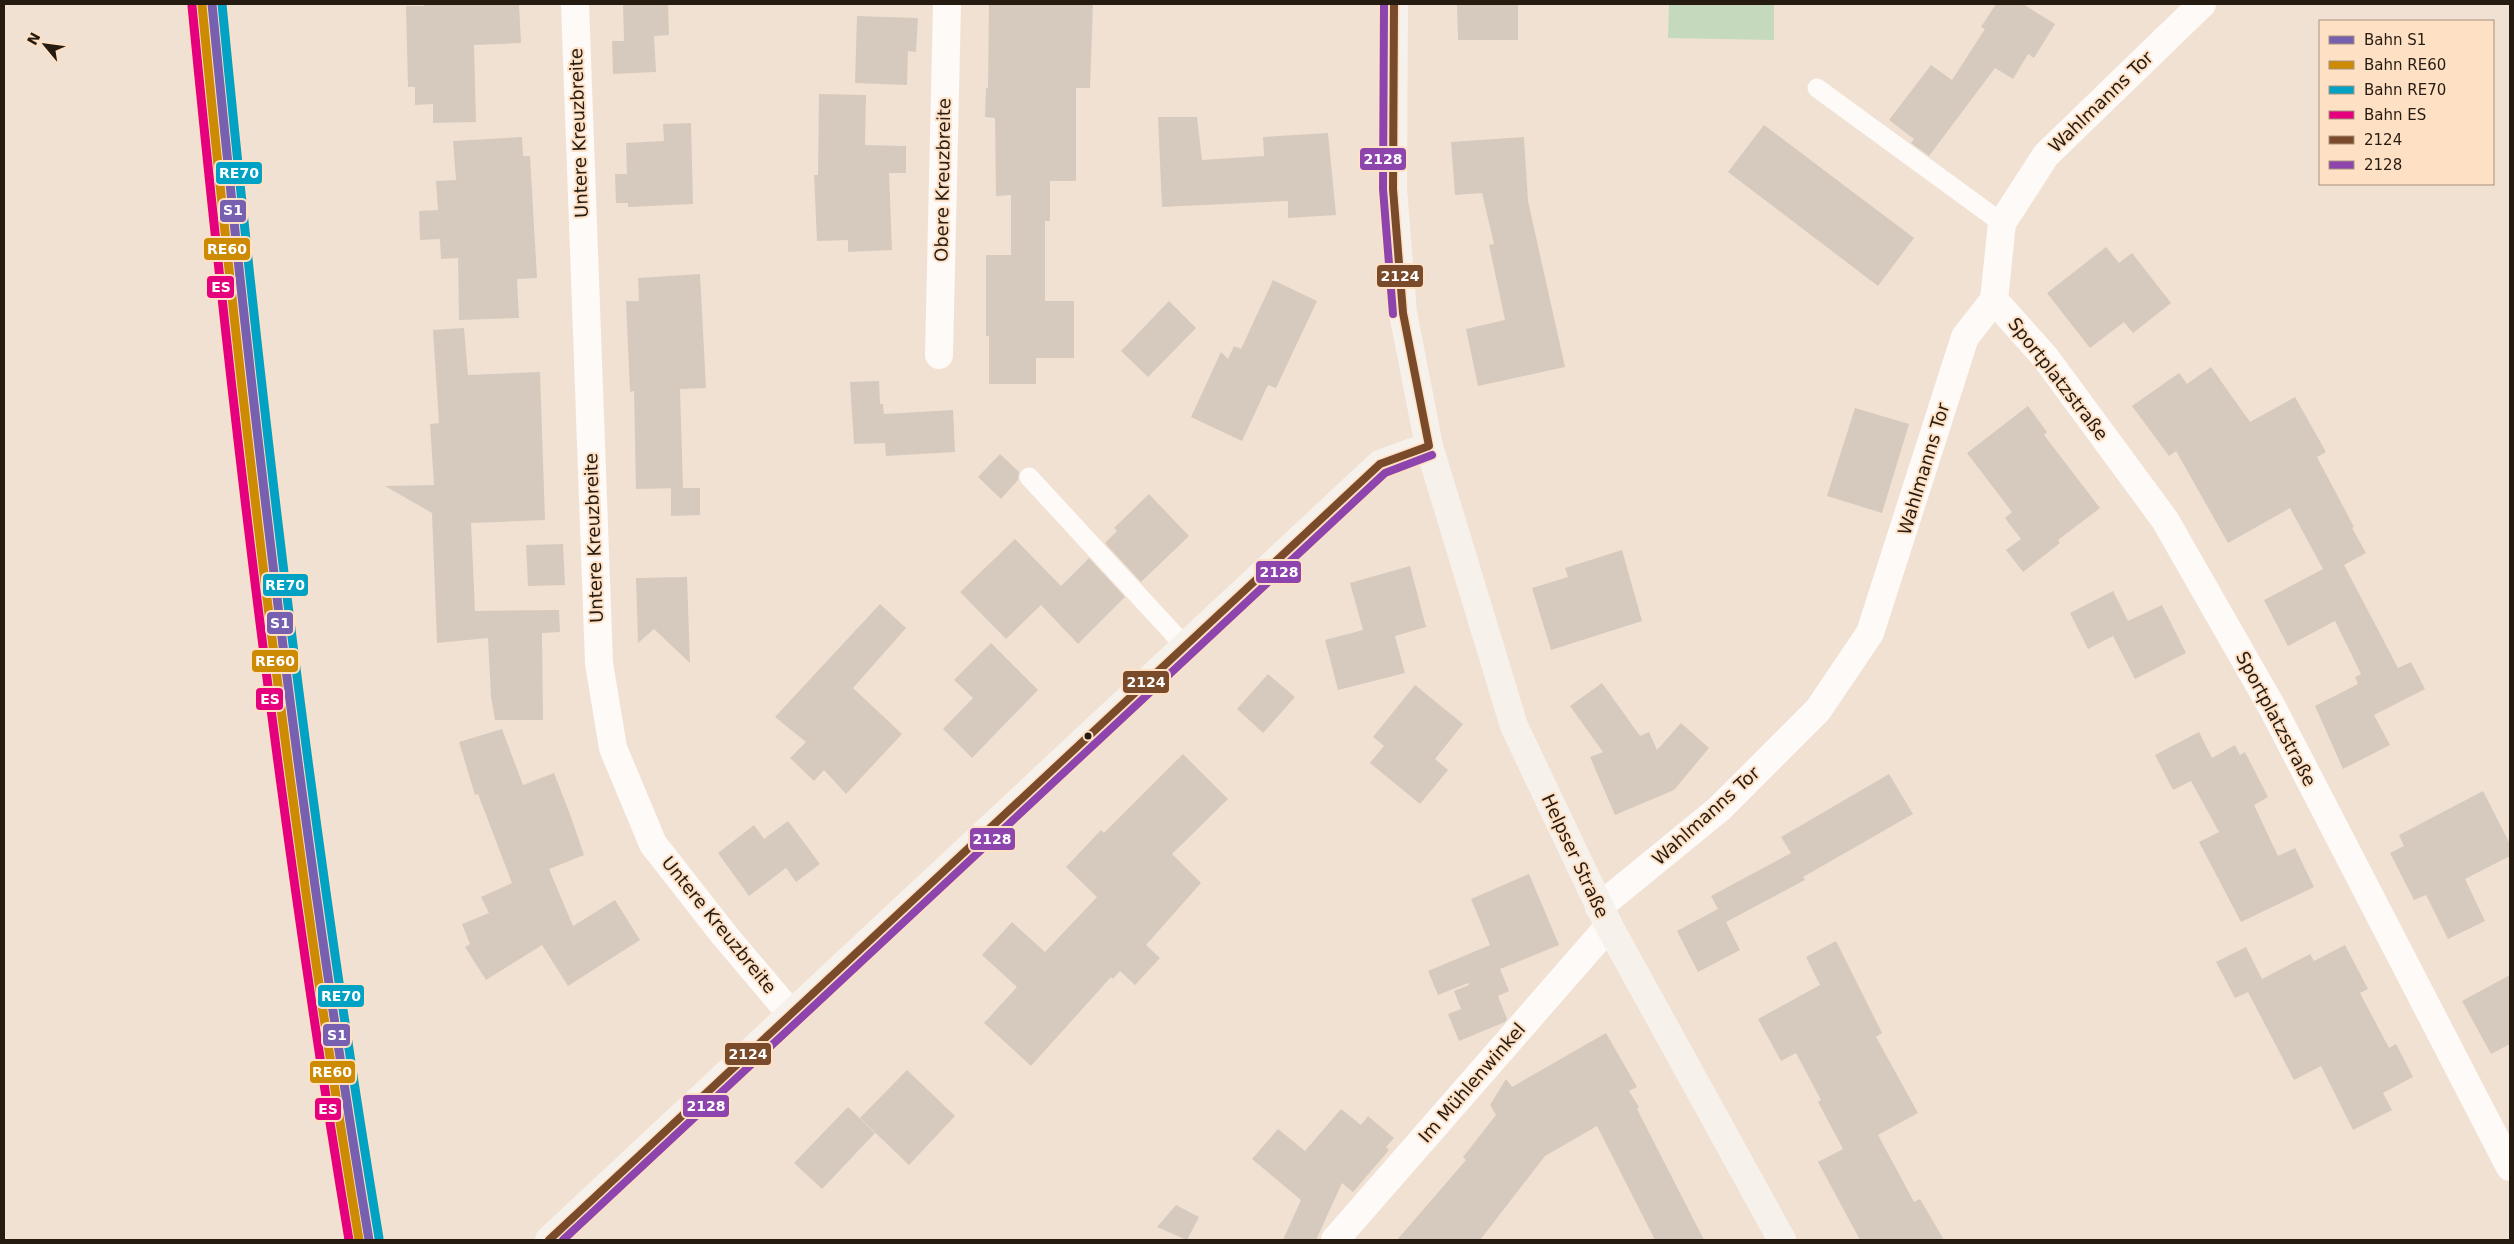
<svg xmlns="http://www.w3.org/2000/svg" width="2514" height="1244" viewBox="0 0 2514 1244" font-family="'DejaVu Sans',sans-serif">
<rect width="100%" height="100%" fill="#f1e1d2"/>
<!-- green -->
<path fill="#c5dabd" d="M 1669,4 L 1774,4 L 1774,40 L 1668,38 Z"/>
<!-- building -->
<g fill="#d6cabe">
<path d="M 424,4 L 519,4 L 521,43 L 474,45 L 476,122 L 433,123 L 433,104 L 415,105 L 415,87 L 408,87 L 406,6 L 424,6 Z"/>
<path d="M 623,4 L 668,4 L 669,35 L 654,36 L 656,72 L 613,74 L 612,41 L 624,41 Z"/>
<path d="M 989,4 L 1093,4 L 1090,88 L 1076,88 L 1076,181 L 1050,181 L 1050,221 L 1045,221 L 1045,301 L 1074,301 L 1074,358 L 1036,358 L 1036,384 L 989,384 L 989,336 L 986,336 L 986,255 L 1011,255 L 1011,195 L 996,196 L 995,118 L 985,117 L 986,88 L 988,88 Z"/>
<path d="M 1457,4 L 1518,4 L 1518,40 L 1458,40 Z"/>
<path d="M 1996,4 L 2023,4 L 2055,24 L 2034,58 L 2028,54 L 2013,79 L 1995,68 L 1929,156 L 1911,143 L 1914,139 L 1889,120 L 1931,65 L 1952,80 L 1985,29 L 1981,27 Z"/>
<path d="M 857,16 L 918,18 L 916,52 L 908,51 L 907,85 L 855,83 Z"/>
<path d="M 819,94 L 866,95 L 865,145 L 906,146 L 906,173 L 889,173 L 892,250 L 848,252 L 848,240 L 817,241 L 814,175 L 818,175 Z"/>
<path d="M 1158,117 L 1197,117 L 1202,160 L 1264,156 L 1263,137 L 1328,133 L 1336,215 L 1288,218 L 1288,201 L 1162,207 Z"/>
<path d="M 691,123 L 693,204 L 628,207 L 628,203 L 616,203 L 615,174 L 627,174 L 626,143 L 664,141 L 663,124 Z"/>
<path d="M 1764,125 L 1914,238 L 1878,286 L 1728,172 Z"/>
<path d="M 522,137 L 523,156 L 530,156 L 537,278 L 517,279 L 519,318 L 459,320 L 458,258 L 441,259 L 440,239 L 420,240 L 419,211 L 438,210 L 436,181 L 456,180 L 453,141 Z"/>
<path d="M 1524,137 L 1528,201 L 1565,367 L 1478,386 L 1466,329 L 1505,320 L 1489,245 L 1494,244 L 1482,193 L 1455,195 L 1451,142 Z"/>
<path d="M 2106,247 L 2119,263 L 2132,253 L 2171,303 L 2133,333 L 2124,322 L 2090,348 L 2047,293 Z"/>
<path d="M 700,274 L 706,388 L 680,389 L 683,488 L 636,489 L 634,391 L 630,392 L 626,301 L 639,301 L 638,278 Z"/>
<path d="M 1273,280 L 1317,301 L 1276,388 L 1268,385 L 1242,441 L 1191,417 L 1221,352 L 1228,359 L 1234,346 L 1241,349 Z"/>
<path d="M 1169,301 L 1196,328 L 1148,377 L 1121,351 Z"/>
<path d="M 464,328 L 468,375 L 540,372 L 545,520 L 471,523 L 475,611 L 559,610 L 560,632 L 542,633 L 543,720 L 495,720 L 491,697 L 488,638 L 437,643 L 432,513 L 385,486 L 434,485 L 430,424 L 439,423 L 433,330 Z"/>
<path d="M 2211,367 L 2250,422 L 2295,397 L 2326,452 L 2317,457 L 2354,527 L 2352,528 L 2366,553 L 2344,565 L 2398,668 L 2411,662 L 2425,689 L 2374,715 L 2390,745 L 2343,769 L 2315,706 L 2358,684 L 2355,677 L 2361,674 L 2335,621 L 2288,646 L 2264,600 L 2323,569 L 2290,508 L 2228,543 L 2176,451 L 2169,456 L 2132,406 L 2179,373 L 2187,384 Z"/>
<path d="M 879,381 L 880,404 L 883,404 L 884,414 L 953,410 L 955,452 L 886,456 L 885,443 L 854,444 L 850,382 Z"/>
<path d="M 2028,406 L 2047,432 L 2044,435 L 2100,508 L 2058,540 L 2060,543 L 2023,572 L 2006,550 L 2021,539 L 2005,518 L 2012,512 L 1967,453 Z"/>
<path d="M 1855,408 L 1909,424 L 1882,513 L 1827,496 Z"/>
<path d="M 1000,454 L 1019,472 L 1018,480 L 1001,499 L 978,477 Z"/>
<path d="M 671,488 L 700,488 L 700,515 L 671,516 Z"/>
<path d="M 1149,494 L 1189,536 L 1141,582 L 1105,543 L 1117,531 L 1114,528 Z"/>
<path d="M 1015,539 L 1061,586 L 1089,558 L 1125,597 L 1078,644 L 1041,605 L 1006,639 L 960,592 Z"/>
<path d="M 563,544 L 565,585 L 528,586 L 526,545 Z"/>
<path d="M 1622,550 L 1642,621 L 1551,650 L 1532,588 L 1568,577 L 1565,568 Z"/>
<path d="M 1410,566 L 1426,627 L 1395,636 L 1405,673 L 1338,690 L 1325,640 L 1363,630 L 1350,583 Z"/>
<path d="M 687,577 L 690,663 L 654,629 L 638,643 L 636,578 Z"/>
<path d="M 2113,591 L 2128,621 L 2162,605 L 2186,653 L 2135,679 L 2113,636 L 2088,649 L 2070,613 Z"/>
<path d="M 880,604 L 906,628 L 853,688 L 902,734 L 846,794 L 824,770 L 814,781 L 790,758 L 806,742 L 775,717 Z"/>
<path d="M 991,643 L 1038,690 L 972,758 L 943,729 L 973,698 L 954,680 Z"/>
<path d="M 1268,674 L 1295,697 L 1263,733 L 1237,709 Z"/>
<path d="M 1602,683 L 1640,736 L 1649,732 L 1657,750 L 1681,723 L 1709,748 L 1674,790 L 1615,815 L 1590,757 L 1603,752 L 1570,706 Z"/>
<path d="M 1415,685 L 1463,724 L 1435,759 L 1448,770 L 1420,804 L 1370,763 L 1384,746 L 1373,737 Z"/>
<path d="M 502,729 L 523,785 L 554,773 L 571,817 L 584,855 L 549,869 L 573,926 L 615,900 L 640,940 L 568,986 L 542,945 L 486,980 L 465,947 L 470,944 L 462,924 L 489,913 L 481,897 L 512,883 L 478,794 L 475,795 L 459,742 Z"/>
<path d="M 2199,732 L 2212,758 L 2235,745 L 2240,755 L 2245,752 L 2268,797 L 2254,805 L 2278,856 L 2295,848 L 2314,887 L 2241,922 L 2199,842 L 2219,832 L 2191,781 L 2173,790 L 2155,755 Z"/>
<path d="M 1183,754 L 1228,799 L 1172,854 L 1201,883 L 1146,945 L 1160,958 L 1135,985 L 1120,971 L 1113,979 L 1111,977 L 1031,1066 L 984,1023 L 1017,987 L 982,955 L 1012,922 L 1045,952 L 1097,897 L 1066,867 L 1101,830 L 1104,833 Z"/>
<path d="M 1889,774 L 1913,814 L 1803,877 L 1805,880 L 1726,922 L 1740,950 L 1698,972 L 1677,931 L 1718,909 L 1711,896 L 1791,853 L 1781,837 Z"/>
<path d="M 2483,791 L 2510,844 L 2510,856 L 2465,879 L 2485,921 L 2448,939 L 2426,895 L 2414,900 L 2390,853 L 2404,846 L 2399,835 Z"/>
<path d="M 788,821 L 820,864 L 796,882 L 786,868 L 749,896 L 718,853 L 754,825 L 764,839 Z"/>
<path d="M 1529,874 L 1559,945 L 1500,969 L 1509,991 L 1498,996 L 1507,1019 L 1505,1022 L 1459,1041 L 1448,1014 L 1461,1009 L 1454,991 L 1469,985 L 1468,983 L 1438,995 L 1428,971 L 1490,945 L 1471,899 Z"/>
<path d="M 1836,941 L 1882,1033 L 1876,1037 L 1918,1113 L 1878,1135 L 1914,1202 L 1920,1199 L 1944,1240 L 1860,1240 L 1818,1162 L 1843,1149 L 1818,1102 L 1821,1100 L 1796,1053 L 1781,1061 L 1758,1019 L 1820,985 L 1806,957 Z"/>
<path d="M 2345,945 L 2368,989 L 2360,993 L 2389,1048 L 2396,1044 L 2413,1077 L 2383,1093 L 2392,1110 L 2353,1130 L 2321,1066 L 2294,1080 L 2248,992 L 2235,998 L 2216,962 L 2246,947 L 2262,979 L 2310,954 L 2314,961 Z"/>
<path d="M 2510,975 L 2510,1044 L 2491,1054 L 2462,1001 Z"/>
<path d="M 1606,1033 L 1637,1087 L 1629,1091 L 1639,1107 L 1637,1109 L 1704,1240 L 1655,1240 L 1597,1126 L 1545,1156 L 1480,1240 L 1397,1240 L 1466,1160 L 1463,1157 L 1496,1115 L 1490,1105 L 1506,1079 L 1512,1087 Z"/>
<path d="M 907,1070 L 955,1116 L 909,1165 L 860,1118 Z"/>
<path d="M 848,1107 L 875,1133 L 822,1189 L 794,1163 Z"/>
<path d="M 1341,1109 L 1361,1125 L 1368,1116 L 1394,1138 L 1386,1147 L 1389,1150 L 1353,1192 L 1342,1183 L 1316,1240 L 1283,1240 L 1301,1200 L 1252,1159 L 1278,1129 L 1305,1151 Z"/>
<path d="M 1176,1205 L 1199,1217 L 1187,1240 L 1157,1227 Z"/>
</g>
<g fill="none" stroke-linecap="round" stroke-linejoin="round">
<!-- lane -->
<g stroke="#fdfaf8" stroke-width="19">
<path d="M 1817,88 L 2002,223"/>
<path d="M 1029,477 L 1185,646"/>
</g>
<!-- street -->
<g stroke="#fdfaf8" stroke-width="28">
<path d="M 575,4 L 599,663 L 613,748 L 653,844 L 725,936 L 791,1014"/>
<path d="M 1994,300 L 2045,357 L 2165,520 L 2273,709 L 2510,1167"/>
<path d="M 939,355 L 947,4"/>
<path d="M 1599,907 L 1719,809 L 1818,710 L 1870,633 L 1965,337 L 1994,300 L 2002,223 L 2046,155 L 2202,4"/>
<path d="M 1335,1240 L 1609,926"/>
</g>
<!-- secondary -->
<g stroke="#f7f1ec" stroke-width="28">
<path d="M 1394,4 L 1393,189 L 1403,313 L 1429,446 L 1514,726 L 1609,926 L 1782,1240"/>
<path d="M 549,1240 L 1380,464 L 1429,446"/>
</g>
<!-- bus-1 casing -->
<g stroke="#fee0c5" stroke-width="11">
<path id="bus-1" d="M 549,1240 L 1380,464 L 1429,446 L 1403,313 L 1393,189 L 1394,4"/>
</g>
<!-- bus-2 casing -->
<g stroke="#fee0c5" stroke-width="11">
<g id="bus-2">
<path d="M 1384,4 L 1383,189 L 1393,314"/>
<path d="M 563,1240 L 1385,473 L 1432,455"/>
</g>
</g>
<!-- bus-1 -->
<use href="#bus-1" stroke="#7a4b2a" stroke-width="8"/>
<!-- bus-2 -->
<use href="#bus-2" stroke="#8e44ad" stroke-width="8"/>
<!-- rail-1 casing -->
<g stroke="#fee0c5" stroke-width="12">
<path id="rail-1" d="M 212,4 C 252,418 301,830 369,1240"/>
</g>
<!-- rail-2 casing -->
<g stroke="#fee0c5" stroke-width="12">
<path id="rail-2" d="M 202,5 C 242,419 291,830 359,1240"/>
</g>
<!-- rail-3 casing -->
<g stroke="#fee0c5" stroke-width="12">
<path id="rail-3" d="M 222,4 C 262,417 311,829 379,1238"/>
</g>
<!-- rail-4 casing -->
<g stroke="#fee0c5" stroke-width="12">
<path id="rail-4" d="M 192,6 C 232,419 281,831 349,1240"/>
</g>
<!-- rail-1 -->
<use href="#rail-1" stroke="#7760b0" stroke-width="9"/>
<!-- rail-2 -->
<use href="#rail-2" stroke="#cd8a03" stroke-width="9"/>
<!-- rail-3 -->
<use href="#rail-3" stroke="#02a2c5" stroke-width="9"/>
<!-- rail-4 -->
<use href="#rail-4" stroke="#e5007d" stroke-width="9"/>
</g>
<!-- markers -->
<circle fill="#261b11" stroke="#fee0c5" stroke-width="2" cx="1088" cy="736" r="4.5"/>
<g text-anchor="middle" stroke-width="4" stroke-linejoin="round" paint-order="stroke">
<!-- street labels -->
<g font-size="18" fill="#261b11" stroke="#fee0c5">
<text transform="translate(2101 102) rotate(-44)" y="6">Wahlmanns Tor</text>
<text transform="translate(579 133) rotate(-92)" y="6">Untere Kreuzbreite</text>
<text transform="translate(943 180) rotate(-89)" y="6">Obere Kreuzbreite</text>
<text transform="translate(2058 379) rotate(52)" y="6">Sportplatzstraße</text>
<text transform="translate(1924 469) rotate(-73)" y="6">Wahlmanns Tor</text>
<text transform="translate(594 538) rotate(-92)" y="6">Untere Kreuzbreite</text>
<text transform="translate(2276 719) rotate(62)" y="6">Sportplatzstraße</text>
<text transform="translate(1706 816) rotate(-42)" y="6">Wahlmanns Tor</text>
<text transform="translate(1575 856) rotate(65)" y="6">Helpser Straße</text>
<text transform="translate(719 925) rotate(51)" y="6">Untere Kreuzbreite</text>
<text transform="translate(1472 1083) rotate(-49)" y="6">Im Mühlenwinkel</text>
</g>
</g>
<g stroke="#fee0c5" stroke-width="2">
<rect x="1359" y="147" width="48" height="24" rx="5" fill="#8e44ad"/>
<rect x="215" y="161" width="48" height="24" rx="5" fill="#02a2c5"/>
<rect x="219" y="199" width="28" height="24" rx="5" fill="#7760b0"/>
<rect x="203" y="237" width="48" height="24" rx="5" fill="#cd8a03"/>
<rect x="1376" y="264" width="48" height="24" rx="5" fill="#7a4b2a"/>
<rect x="206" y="275" width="29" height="24" rx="5" fill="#e5007d"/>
<rect x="1255" y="560" width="47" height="24" rx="5" fill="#8e44ad"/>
<rect x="262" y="573" width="47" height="24" rx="5" fill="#02a2c5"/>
<rect x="266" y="611" width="28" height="24" rx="5" fill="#7760b0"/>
<rect x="251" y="649" width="48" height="24" rx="5" fill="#cd8a03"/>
<rect x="1122" y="670" width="48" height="24" rx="5" fill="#7a4b2a"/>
<rect x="255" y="687" width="29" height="24" rx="5" fill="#e5007d"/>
<rect x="969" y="827" width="47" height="24" rx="5" fill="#8e44ad"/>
<rect x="317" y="984" width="48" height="24" rx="5" fill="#02a2c5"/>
<rect x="322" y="1023" width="29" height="24" rx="5" fill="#7760b0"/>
<rect x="724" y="1042" width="48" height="24" rx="5" fill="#7a4b2a"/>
<rect x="309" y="1060" width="47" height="24" rx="5" fill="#cd8a03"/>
<rect x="682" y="1094" width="48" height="24" rx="5" fill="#8e44ad"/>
<rect x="314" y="1097" width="28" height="24" rx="5" fill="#e5007d"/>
</g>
<g font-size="14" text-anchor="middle" font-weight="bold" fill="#fff">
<text x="1383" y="164">2128</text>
<text x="239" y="178">RE70</text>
<text x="233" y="215">S1</text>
<text x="227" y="254">RE60</text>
<text x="1400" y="281">2124</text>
<text x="221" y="292">ES</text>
<text x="1279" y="577">2128</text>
<text x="285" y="590">RE70</text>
<text x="280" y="628">S1</text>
<text x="275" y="666">RE60</text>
<text x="1146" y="687">2124</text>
<text x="270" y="704">ES</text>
<text x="992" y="844">2128</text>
<text x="341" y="1001">RE70</text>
<text x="337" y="1040">S1</text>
<text x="748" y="1059">2124</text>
<text x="332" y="1077">RE60</text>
<text x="706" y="1111">2128</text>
<text x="328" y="1114">ES</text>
</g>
<!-- border -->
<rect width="2514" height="1244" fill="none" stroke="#261b11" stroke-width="10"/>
<!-- legend -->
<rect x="2319" y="20" width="175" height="165" fill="#fee0c5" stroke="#a8917d"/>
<rect x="2329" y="36" width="25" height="8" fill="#7760b0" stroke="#a8917d"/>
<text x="2364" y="45" font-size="15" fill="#261b11">Bahn S1</text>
<rect x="2329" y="61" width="25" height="8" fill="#cd8a03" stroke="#a8917d"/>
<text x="2364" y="70" font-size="15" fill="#261b11">Bahn RE60</text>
<rect x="2329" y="86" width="25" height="8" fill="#02a2c5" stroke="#a8917d"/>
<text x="2364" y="95" font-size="15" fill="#261b11">Bahn RE70</text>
<rect x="2329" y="111" width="25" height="8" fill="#e5007d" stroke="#a8917d"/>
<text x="2364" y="120" font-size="15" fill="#261b11">Bahn ES</text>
<rect x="2329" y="136" width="25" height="8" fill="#7a4b2a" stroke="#a8917d"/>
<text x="2364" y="145" font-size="15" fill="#261b11">2124</text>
<rect x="2329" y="161" width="25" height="8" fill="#8e44ad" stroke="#a8917d"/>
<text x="2364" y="170" font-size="15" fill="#261b11">2128</text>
<!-- north arrow -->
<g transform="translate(45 45) rotate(299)" stroke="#fee0c5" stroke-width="4" paint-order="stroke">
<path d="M0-4L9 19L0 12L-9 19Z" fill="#261b11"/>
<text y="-8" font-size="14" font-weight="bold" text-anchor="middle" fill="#261b11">N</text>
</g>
</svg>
